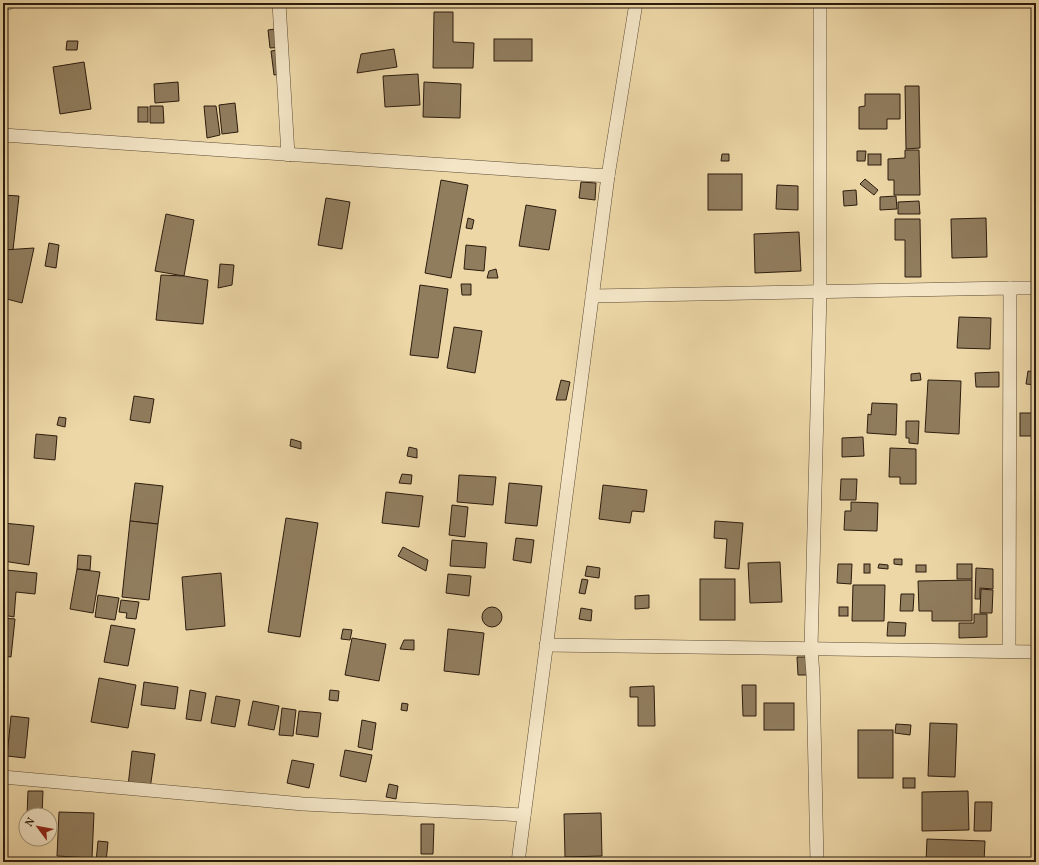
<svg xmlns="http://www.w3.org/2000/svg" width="1039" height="865" viewBox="0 0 1039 865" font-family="Vollkorn,serif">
<rect width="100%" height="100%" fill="#edd7a7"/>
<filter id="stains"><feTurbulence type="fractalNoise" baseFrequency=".005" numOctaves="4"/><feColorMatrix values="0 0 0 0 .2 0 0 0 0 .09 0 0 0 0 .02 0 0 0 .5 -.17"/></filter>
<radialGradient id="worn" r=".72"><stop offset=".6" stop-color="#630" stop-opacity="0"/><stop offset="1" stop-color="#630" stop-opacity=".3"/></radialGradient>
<!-- building -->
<g fill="#907d5e" stroke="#2c1c0e">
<path d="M 434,12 L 453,12 L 453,42 L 474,43 L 473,68 L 433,68 Z"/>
<path d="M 282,28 L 284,47 L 270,48 L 268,30 Z"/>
<rect x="494" y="39" width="38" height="22"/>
<path d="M 67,41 L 78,41 L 77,50 L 66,50 Z"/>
<path d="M 285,49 L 288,73 L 274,75 L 271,51 Z"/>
<path d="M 394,49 L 397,67 L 357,73 L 361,54 Z"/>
<path d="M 84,62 L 91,109 L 60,114 L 53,67 Z"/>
<path d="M 418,74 L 420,105 L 385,107 L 383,76 Z"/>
<path d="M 178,82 L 179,101 L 155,103 L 154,84 Z"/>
<path d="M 424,82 L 461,84 L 460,118 L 423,117 Z"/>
<path d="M 905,86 L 919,86 L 920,148 L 906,149 Z"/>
<path d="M 865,94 L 900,94 L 900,119 L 887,119 L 887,129 L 859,129 L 859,107 L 865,106 Z"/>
<path d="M 235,103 L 238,132 L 222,134 L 219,105 Z"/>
<path d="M 150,106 L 163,106 L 164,123 L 150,123 Z"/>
<path d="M 204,106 L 216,106 L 220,135 L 207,138 Z"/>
<rect x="138" y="107" width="10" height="15"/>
<path d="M 905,150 L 919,150 L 920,195 L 894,195 L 894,180 L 888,180 L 888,159 L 905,158 Z"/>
<path d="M 857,151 L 866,151 L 865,161 L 857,161 Z"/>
<path d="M 722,154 L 729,154 L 729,161 L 721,161 Z"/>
<rect x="868" y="154" width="13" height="11"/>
<rect x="708" y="174" width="34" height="36"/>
<path d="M 865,179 L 878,190 L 874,195 L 860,184 Z"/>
<path d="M 441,180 L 468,185 L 451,278 L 425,273 Z"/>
<path d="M 581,182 L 596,183 L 595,200 L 579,198 Z"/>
<path d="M 777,185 L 798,186 L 798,210 L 776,209 Z"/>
<path d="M 856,190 L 857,205 L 844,206 L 843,191 Z"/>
<path d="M 3,195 L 19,196 L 13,250 L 3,249 Z"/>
<path d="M 896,196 L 897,209 L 880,210 L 880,197 Z"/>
<path d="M 326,198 L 350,202 L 342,249 L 318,245 Z"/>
<path d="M 919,201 L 920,214 L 898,214 L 898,202 Z"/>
<path d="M 526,205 L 556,210 L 549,250 L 519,246 Z"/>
<path d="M 166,214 L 194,220 L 184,276 L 155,271 Z"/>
<path d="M 468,218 L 474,220 L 472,229 L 466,228 Z"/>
<path d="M 986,218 L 987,257 L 952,258 L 951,219 Z"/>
<path d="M 895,219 L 920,219 L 921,277 L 905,277 L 905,240 L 895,240 Z"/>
<path d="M 799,232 L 801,271 L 755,273 L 754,234 Z"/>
<path d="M 49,243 L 59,245 L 56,268 L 45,266 Z"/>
<path d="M 466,245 L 486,247 L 484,271 L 464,269 Z"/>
<path d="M 34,248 L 22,303 L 3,298 L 3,250 Z"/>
<path d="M 220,264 L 234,265 L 232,285 L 218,288 Z"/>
<path d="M 496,269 L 498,278 L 487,278 L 489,271 Z"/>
<path d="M 161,275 L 184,276 L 208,280 L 203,324 L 156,320 Z"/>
<path d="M 461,284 L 471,284 L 471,295 L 462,295 Z"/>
<path d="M 420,285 L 448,289 L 438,358 L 410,355 Z"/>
<path d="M 959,317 L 991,318 L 990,349 L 957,348 Z"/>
<path d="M 454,327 L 482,331 L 475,373 L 447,368 Z"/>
<path d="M 1028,371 L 1036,372 L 1036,385 L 1026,384 Z"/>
<path d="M 999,372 L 999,387 L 976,387 L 975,373 Z"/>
<path d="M 920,373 L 921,380 L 911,381 L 911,374 Z"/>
<path d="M 561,380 L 570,382 L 566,400 L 556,400 Z"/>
<path d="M 928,380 L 961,381 L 959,434 L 925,432 Z"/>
<path d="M 134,396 L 154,399 L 150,423 L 130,420 Z"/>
<path d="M 872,403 L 897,404 L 896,435 L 867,433 L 868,414 L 871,415 Z"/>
<rect x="1020" y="413" width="16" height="23"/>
<path d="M 59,417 L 66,418 L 65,427 L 57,425 Z"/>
<path d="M 906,421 L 919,421 L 918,444 L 909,443 L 909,438 L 906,438 Z"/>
<path d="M 36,434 L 57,436 L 55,460 L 34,458 Z"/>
<path d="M 863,437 L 864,456 L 842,457 L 842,438 Z"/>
<path d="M 291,439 L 301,442 L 301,449 L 290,446 Z"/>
<path d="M 409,447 L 417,449 L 417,458 L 407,456 Z"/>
<path d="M 890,448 L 916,449 L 916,484 L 900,484 L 900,477 L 889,477 Z"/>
<path d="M 402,474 L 412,475 L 411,484 L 399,483 Z"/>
<path d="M 459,475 L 496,477 L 493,505 L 457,502 Z"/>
<path d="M 841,479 L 857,479 L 856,500 L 840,500 Z"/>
<path d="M 135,483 L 163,486 L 158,524 L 130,521 Z"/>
<path d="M 509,483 L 542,486 L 537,526 L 505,523 Z"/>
<path d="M 603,485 L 647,490 L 644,512 L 632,511 L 630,523 L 599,519 Z"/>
<path d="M 386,492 L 423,496 L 419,527 L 382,523 Z"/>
<path d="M 851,502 L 878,503 L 877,531 L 844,530 L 845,511 L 851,511 Z"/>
<path d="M 452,505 L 468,507 L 465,537 L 449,535 Z"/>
<path d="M 286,518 L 318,523 L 300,637 L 268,632 Z"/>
<path d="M 130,521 L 158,524 L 149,600 L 122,597 Z"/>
<path d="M 715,521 L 743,523 L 739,569 L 725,568 L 727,539 L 714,538 Z"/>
<path d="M 3,523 L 34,526 L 29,565 L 3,561 Z"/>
<path d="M 516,538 L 534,540 L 531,563 L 513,560 Z"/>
<path d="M 452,540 L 487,543 L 485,568 L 450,566 Z"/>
<path d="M 403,547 L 428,560 L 426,571 L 398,556 Z"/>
<path d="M 78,555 L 91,556 L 90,570 L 77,569 Z"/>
<path d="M 894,559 L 902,559 L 902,565 L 894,564 Z"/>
<path d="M 780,562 L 782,602 L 750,603 L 748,563 Z"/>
<path d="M 838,564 L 852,564 L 851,584 L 837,583 Z"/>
<rect x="864" y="564" width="6" height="9"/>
<path d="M 879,564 L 888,565 L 888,569 L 878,568 Z"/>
<rect x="957" y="564" width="15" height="15"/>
<rect x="916" y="565" width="10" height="7"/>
<path d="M 3,566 L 6,566 L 6,570 L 3,601 Z"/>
<path d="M 587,566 L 600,568 L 599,578 L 585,576 Z"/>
<path d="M 976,568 L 993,569 L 993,589 L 980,588 L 980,599 L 975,599 Z"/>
<path d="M 77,569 L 100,572 L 93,613 L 70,609 Z"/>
<path d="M 6,570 L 37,573 L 35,594 L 16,592 L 14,617 L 3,615 L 3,601 Z"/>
<path d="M 221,573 L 225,626 L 186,630 L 182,577 Z"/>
<path d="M 448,574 L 471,576 L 469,596 L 446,593 Z"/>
<path d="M 582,579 L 588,580 L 585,594 L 579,593 Z"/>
<rect x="700" y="579" width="35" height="41"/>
<path d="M 972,580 L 972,621 L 932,621 L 932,611 L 919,611 L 918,581 Z"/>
<path d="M 853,585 L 885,585 L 884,621 L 852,621 Z"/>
<path d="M 981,589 L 993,590 L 992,613 L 980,613 Z"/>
<path d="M 901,594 L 914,594 L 913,611 L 900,611 Z"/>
<path d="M 98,595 L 119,598 L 115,620 L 95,617 Z"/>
<path d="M 649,595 L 649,608 L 635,609 L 635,596 Z"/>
<path d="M 121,600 L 139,602 L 136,619 L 126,618 L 127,613 L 119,612 Z"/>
<rect x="839" y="607" width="9" height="9"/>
<circle cx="492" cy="617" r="10"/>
<path d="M 581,608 L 592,610 L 591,621 L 579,619 Z"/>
<path d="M 974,614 L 987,614 L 987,637 L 959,638 L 959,623 L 974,623 Z"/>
<path d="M 3,618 L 15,619 L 11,657 L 3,656 Z"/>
<path d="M 888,622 L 906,623 L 905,636 L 887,636 Z"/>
<path d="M 111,625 L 135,629 L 128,666 L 104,662 Z"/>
<path d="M 343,629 L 352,630 L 350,640 L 341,639 Z"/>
<path d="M 448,629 L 484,633 L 479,675 L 444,671 Z"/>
<path d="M 352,638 L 386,644 L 379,681 L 345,675 Z"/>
<path d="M 404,640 L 414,640 L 414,650 L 400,649 Z"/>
<path d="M 797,657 L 808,657 L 808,675 L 798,675 Z"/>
<path d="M 99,678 L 136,685 L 128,728 L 91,722 Z"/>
<path d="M 144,682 L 178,687 L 175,709 L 141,705 Z"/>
<path d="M 742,685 L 756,685 L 756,716 L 743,716 Z"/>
<path d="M 654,686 L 655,726 L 638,726 L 638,697 L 630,697 L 630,687 Z"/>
<path d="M 190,690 L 206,693 L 201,721 L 186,719 Z"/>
<path d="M 330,690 L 339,691 L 338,701 L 329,700 Z"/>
<path d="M 216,696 L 240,700 L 235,727 L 211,723 Z"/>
<path d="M 253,701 L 279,706 L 274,730 L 248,725 Z"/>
<path d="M 402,703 L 408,704 L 407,711 L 401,710 Z"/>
<rect x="764" y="703" width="30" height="27"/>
<path d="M 282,708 L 296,710 L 293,736 L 279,735 Z"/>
<path d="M 299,711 L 321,713 L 318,737 L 296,734 Z"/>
<path d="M 11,716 L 29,718 L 25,758 L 7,756 Z"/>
<path d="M 362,720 L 376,723 L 372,750 L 358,747 Z"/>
<path d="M 930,723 L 957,724 L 955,777 L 928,776 Z"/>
<path d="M 896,724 L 911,725 L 910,735 L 895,733 Z"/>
<rect x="858" y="730" width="35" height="48"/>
<path d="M 345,750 L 372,755 L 366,782 L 340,776 Z"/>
<path d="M 132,751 L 155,754 L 150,789 L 128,786 Z"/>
<path d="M 292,760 L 314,764 L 309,788 L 287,783 Z"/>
<rect x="903" y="778" width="12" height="10"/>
<path d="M 389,784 L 398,786 L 396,799 L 386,797 Z"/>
<path d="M 28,791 L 43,791 L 42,815 L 27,815 Z"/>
<path d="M 968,791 L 969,830 L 922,831 L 922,792 Z"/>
<path d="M 975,802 L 992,802 L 991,831 L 974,831 Z"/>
<path d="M 59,812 L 94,813 L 92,858 L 57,856 Z"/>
<path d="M 601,813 L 602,856 L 565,857 L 564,814 Z"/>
<path d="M 421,824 L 434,824 L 433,854 L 421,854 Z"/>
<path d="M 927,839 L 985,841 L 984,862 L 926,862 Z"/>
<path d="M 98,841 L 108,842 L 106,862 L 96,862 Z"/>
</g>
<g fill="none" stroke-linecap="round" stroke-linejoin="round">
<!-- street casing -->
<g stroke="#5c4b34" stroke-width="14">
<g id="street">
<path d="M 3,3 L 8,3"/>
<path d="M 279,3 L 288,155"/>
<path d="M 3,135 L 608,176 L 636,3"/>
<path d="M 1010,288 L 1036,288"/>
<path d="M 592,296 L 1010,288 L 1009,651"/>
<path d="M 546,645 L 1036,652"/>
<path d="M 3,777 L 303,804 L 524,815"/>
<path d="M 518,862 L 608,176"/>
<path d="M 817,862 L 813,675 L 811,648 L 820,292 L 820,3"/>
</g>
</g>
<!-- street -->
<use href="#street" stroke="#f3e5c6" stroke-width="13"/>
</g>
<!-- margin -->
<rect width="1039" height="865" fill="none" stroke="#edd7a7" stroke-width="16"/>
<rect x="4" y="4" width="1031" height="857" fill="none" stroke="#2c1c0e" stroke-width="2"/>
<rect x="8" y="8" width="1023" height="849" fill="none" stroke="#2c1c0e"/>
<!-- north arrow -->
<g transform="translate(38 827) rotate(302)"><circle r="19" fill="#f3e5c6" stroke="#a3957c"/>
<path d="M0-3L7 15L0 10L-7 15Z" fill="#8f2418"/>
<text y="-6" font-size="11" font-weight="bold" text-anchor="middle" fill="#2c1c0e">N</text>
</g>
<rect width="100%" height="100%" filter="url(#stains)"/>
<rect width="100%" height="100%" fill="url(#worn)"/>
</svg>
